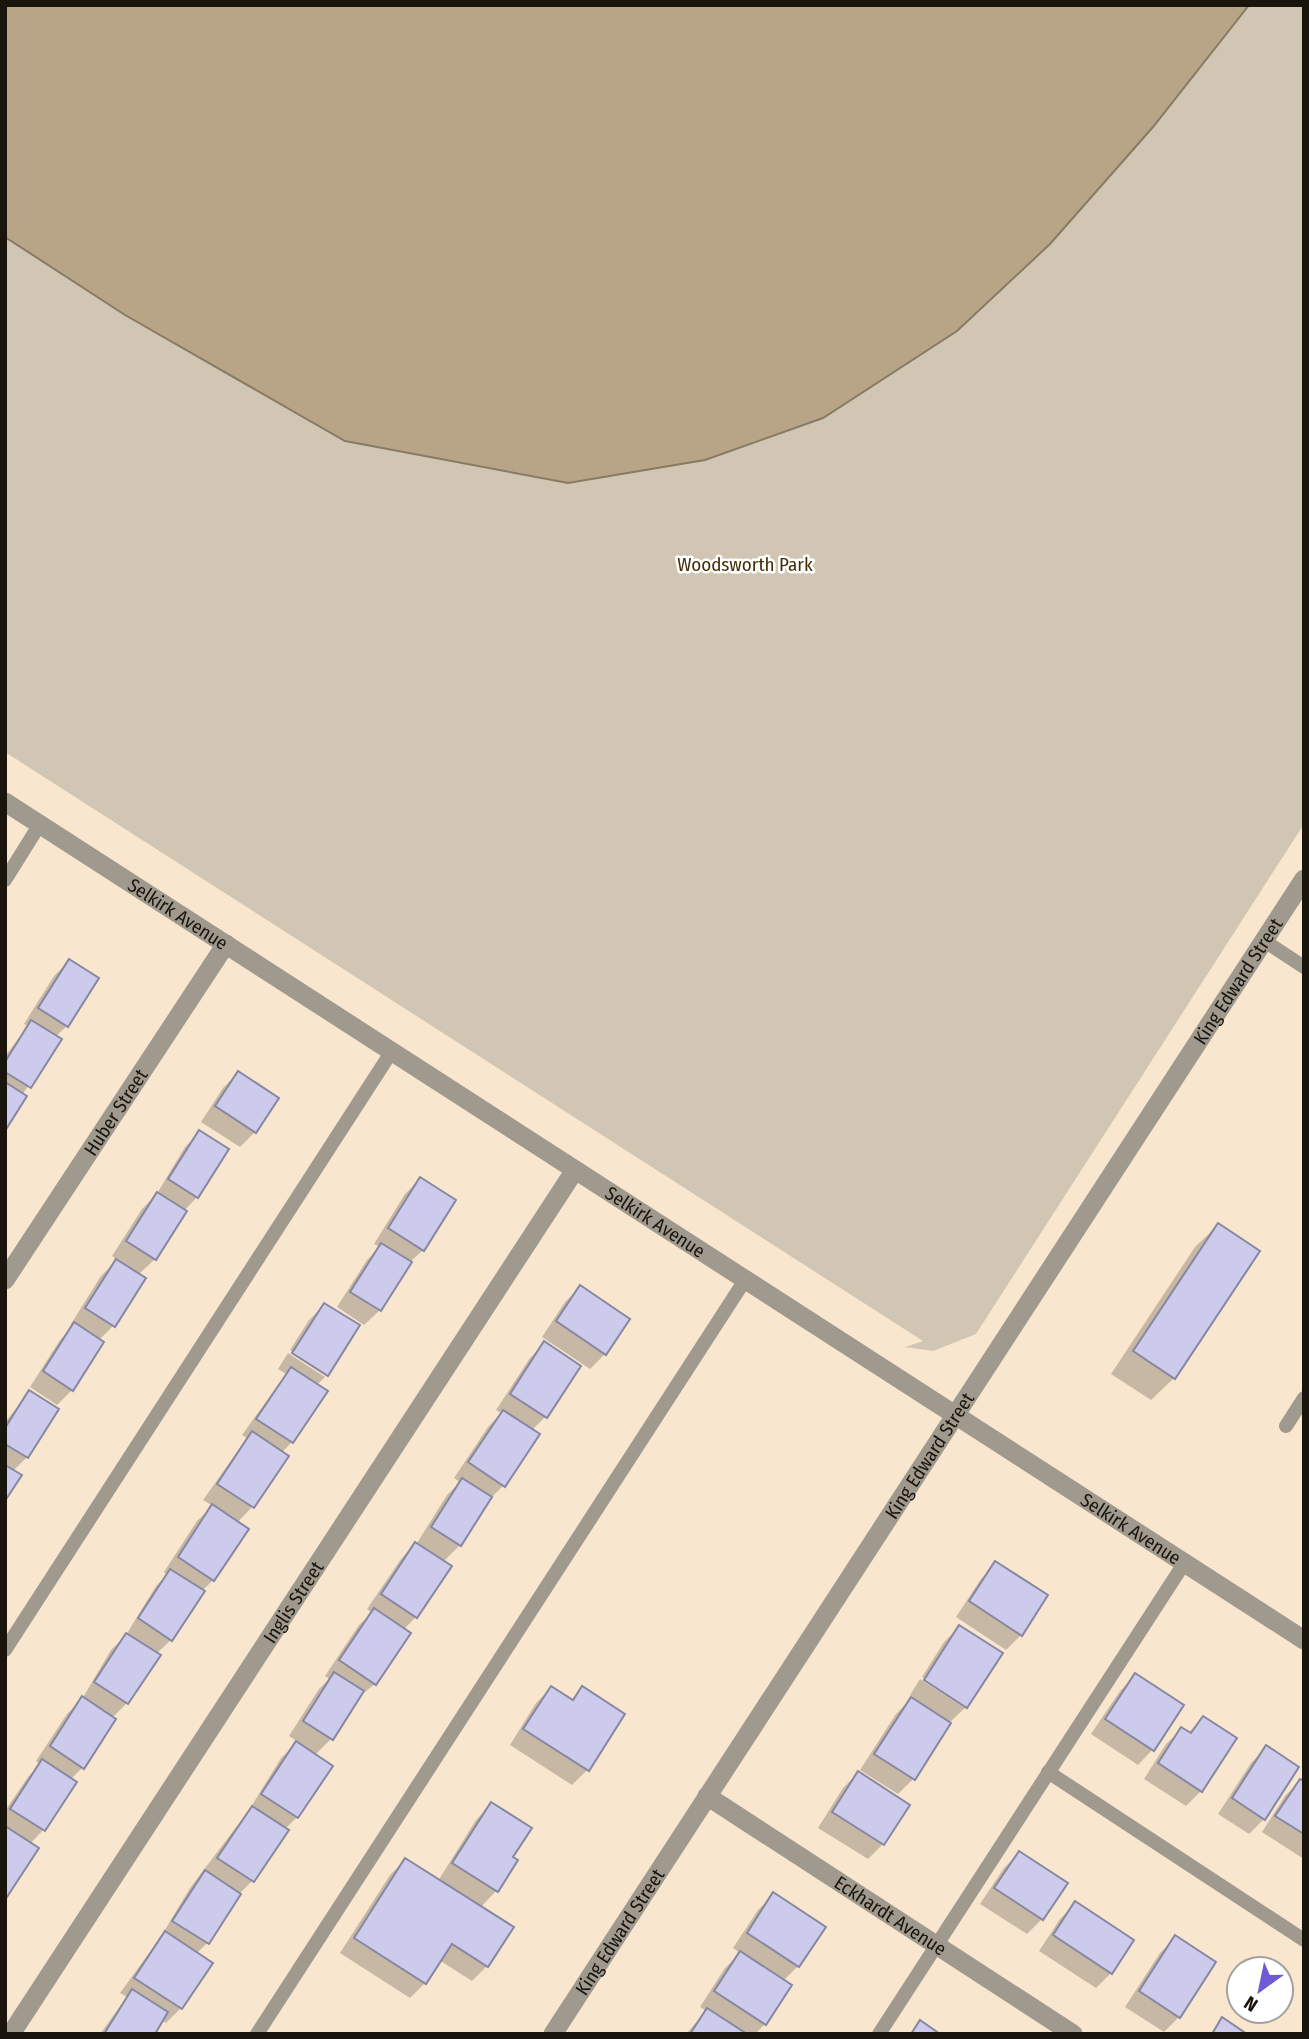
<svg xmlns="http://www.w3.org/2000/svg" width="1309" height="2039" viewBox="0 0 1309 2039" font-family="'Fira Sans Condensed',sans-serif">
<rect width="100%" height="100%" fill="#f8e7ce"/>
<!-- green -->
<path fill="#d1c6b3" d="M 5,5 L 1304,5 L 1304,824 L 976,1334 L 933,1351 L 905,1347 L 923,1341 L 5,752 Z"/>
<!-- water -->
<path fill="#b8a588" stroke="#897a63" stroke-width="2" d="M 5,5 L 1249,5 L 1153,127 L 1050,244 L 957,331 L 823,418 L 705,460 L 568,483 L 345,441 L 125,315 L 5,237 Z"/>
<!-- shadow -->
<g fill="#0003">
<path d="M 69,961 L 67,1026 L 55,1037 L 60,1040 L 22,1095 L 5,1128 L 5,1056 L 28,1026 L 24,1024 L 54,976 Z"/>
<path d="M 238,1073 L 255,1132 L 240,1147 L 201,1122 L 223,1088 Z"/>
<path d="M 200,1132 L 227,1150 L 197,1197 L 184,1211 L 155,1259 L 138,1275 L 143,1279 L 113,1326 L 99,1340 L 72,1390 L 57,1405 L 30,1387 L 60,1340 L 74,1325 L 71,1324 L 101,1276 L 117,1260 L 112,1256 L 142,1209 L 156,1195 L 185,1147 Z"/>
<path d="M 420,1179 L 423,1250 L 409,1263 L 380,1310 L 364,1325 L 337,1307 L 367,1260 L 380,1247 L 374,1244 L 405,1194 Z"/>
<path d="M 1218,1225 L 1174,1378 L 1151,1400 L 1111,1374 L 1195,1247 Z"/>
<path d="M 580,1287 L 605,1354 L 590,1369 L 542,1337 L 565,1302 Z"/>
<path d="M 324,1305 L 358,1326 L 325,1376 L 325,1373 L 290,1350 L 309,1320 Z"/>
<path d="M 545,1343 L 545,1417 L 531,1431 L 503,1486 L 487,1502 L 460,1545 L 443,1562 L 416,1617 L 403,1630 L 375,1684 L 357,1698 L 331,1739 L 315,1755 L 297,1817 L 285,1829 L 252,1881 L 236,1897 L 207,1943 L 196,1954 L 181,2008 L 166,2023 L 161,2020 L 152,2034 L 100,2034 L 127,1997 L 120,1993 L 160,1938 L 190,1888 L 249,1810 L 281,1758 L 298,1742 L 289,1736 L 319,1689 L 329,1679 L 325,1676 L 359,1625 L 372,1613 L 367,1609 L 401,1559 L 417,1543 L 447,1495 L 460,1482 L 454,1478 L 488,1427 L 501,1413 L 496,1410 L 530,1358 Z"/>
<path d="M 288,1353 L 325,1377 L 316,1386 L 292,1442 L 281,1453 L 286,1456 L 252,1507 L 237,1523 L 213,1580 L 202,1591 L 171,1640 L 156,1654 L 127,1703 L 112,1718 L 82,1768 L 70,1780 L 75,1783 L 43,1830 L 30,1844 L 5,1896 L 5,1811 L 28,1777 L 40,1764 L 36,1761 L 67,1714 L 82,1699 L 111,1650 L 126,1635 L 156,1586 L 167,1575 L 164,1572 L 197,1521 L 213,1506 L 203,1500 L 247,1438 L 242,1435 L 286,1374 L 278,1369 Z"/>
<path d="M 29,1393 L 57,1410 L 27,1457 L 12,1472 L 5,1497 L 5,1422 Z"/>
<path d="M 996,1564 L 1021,1635 L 1006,1650 L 956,1617 L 981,1579 Z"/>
<path d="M 959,1627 L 1001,1654 L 965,1708 L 965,1705 L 922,1677 L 944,1642 Z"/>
<path d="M 1135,1676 L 1153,1749 L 1138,1765 L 1091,1734 L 1120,1691 Z"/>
<path d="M 920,1679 L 965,1708 L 950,1722 L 913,1779 L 898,1794 L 860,1770 L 896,1714 L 913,1697 L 910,1695 Z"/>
<path d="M 551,1688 L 570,1701 L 582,1689 L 587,1770 L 572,1785 L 510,1745 L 536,1703 Z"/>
<path d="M 1203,1718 L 1201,1791 L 1186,1806 L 1144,1779 L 1166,1744 L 1182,1729 L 1188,1733 Z"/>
<path d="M 1266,1748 L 1264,1819 L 1249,1834 L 1218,1814 L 1251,1763 Z"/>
<path d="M 858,1773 L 908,1806 L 883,1844 L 868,1859 L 818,1828 L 843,1788 Z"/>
<path d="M 1300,1781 L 1304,1783 L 1304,1859 L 1262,1832 L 1285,1796 Z"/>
<path d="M 491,1804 L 511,1858 L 516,1861 L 496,1891 L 480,1908 L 487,1966 L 472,1981 L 439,1960 L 425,1983 L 410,1998 L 340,1953 L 390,1875 L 405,1860 L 438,1881 L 476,1820 Z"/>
<path d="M 1019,1853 L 1042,1919 L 1027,1934 L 980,1904 L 1004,1868 Z"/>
<path d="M 773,1895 L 798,1966 L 783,1981 L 765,2024 L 755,2034 L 686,2034 L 706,2011 L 700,2007 L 725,1968 L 740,1953 L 733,1948 L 758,1910 Z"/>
<path d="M 1075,1904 L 1111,1973 L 1096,1988 L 1039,1951 L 1060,1919 Z"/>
<path d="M 1175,1938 L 1179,2017 L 1164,2032 L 1125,2007 L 1160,1953 Z"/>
</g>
<!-- building -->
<g fill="#cccbec" stroke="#8887a1" stroke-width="2">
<path d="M 69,959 L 99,978 L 68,1027 L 38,1008 Z"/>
<path d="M 31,1020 L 62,1039 L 31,1088 L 5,1072 L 5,1062 Z"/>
<path d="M 238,1071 L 279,1098 L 256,1133 L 215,1106 Z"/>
<path d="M 5,1082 L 27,1096 L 5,1131 Z"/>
<path d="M 199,1130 L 229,1149 L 198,1198 L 168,1179 Z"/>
<path d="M 420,1177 L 456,1200 L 424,1251 L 388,1228 Z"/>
<path d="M 157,1192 L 187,1211 L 156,1260 L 126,1241 Z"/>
<path d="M 1218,1223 L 1260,1251 L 1175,1379 L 1133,1351 Z"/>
<path d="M 381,1243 L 412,1262 L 381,1311 L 350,1292 Z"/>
<path d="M 116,1259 L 146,1278 L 115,1327 L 85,1308 Z"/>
<path d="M 580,1285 L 630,1319 L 606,1355 L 556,1321 Z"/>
<path d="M 324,1303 L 360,1325 L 328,1376 L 292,1353 Z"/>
<path d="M 74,1322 L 104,1342 L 73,1391 L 43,1371 Z"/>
<path d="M 544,1341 L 581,1366 L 547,1418 L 510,1394 Z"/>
<path d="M 291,1367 L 328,1391 L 293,1443 L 256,1419 Z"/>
<path d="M 29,1390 L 59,1409 L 28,1458 L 5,1444 L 5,1428 Z"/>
<path d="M 503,1410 L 540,1434 L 505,1487 L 468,1462 Z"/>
<path d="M 252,1431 L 289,1456 L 254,1508 L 217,1484 Z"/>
<path d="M 5,1465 L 22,1475 L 5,1501 Z"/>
<path d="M 462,1478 L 492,1497 L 461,1546 L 431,1527 Z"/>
<path d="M 212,1504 L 249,1529 L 214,1581 L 178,1557 Z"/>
<path d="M 415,1542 L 452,1566 L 417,1618 L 381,1594 Z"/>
<path d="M 995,1561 L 1048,1595 L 1022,1636 L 969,1601 Z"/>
<path d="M 170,1569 L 205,1591 L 172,1641 L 138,1618 Z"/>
<path d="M 374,1608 L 411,1633 L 376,1685 L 339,1660 Z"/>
<path d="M 959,1625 L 1003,1653 L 967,1708 L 924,1680 Z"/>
<path d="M 126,1633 L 161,1655 L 128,1704 L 94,1682 Z"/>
<path d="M 334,1672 L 364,1691 L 333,1740 L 303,1721 Z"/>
<path d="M 1135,1673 L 1184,1705 L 1154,1751 L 1105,1719 Z"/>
<path d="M 551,1686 L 573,1700 L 582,1686 L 625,1714 L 589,1771 L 523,1729 Z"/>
<path d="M 82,1696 L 116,1719 L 84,1769 L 50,1746 Z"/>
<path d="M 911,1697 L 951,1723 L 915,1780 L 874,1754 Z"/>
<path d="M 1203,1716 L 1237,1738 L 1202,1792 L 1158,1763 L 1181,1727 L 1191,1733 Z"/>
<path d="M 296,1741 L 333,1766 L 298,1818 L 261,1794 Z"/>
<path d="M 1266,1745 L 1299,1767 L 1265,1820 L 1232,1798 Z"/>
<path d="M 42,1759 L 77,1782 L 45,1831 L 10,1809 Z"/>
<path d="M 858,1771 L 910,1805 L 884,1845 L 832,1812 Z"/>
<path d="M 1300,1779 L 1304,1781 L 1304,1834 L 1275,1816 Z"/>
<path d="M 491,1802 L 532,1828 L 513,1857 L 518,1860 L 498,1892 L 452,1863 Z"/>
<path d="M 252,1806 L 289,1830 L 254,1882 L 217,1858 Z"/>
<path d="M 5,1826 L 39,1848 L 7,1897 L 5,1896 Z"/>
<path d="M 1019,1851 L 1068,1883 L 1043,1920 L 994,1888 Z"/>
<path d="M 405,1858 L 514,1927 L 488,1967 L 452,1944 L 426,1984 L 354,1938 Z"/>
<path d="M 205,1870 L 241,1894 L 209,1944 L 172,1921 Z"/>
<path d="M 773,1892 L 826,1927 L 799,1967 L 747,1933 Z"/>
<path d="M 1075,1901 L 1134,1940 L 1112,1974 L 1053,1935 Z"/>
<path d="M 165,1931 L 213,1963 L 182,2009 L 134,1978 Z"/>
<path d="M 1175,1935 L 1216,1962 L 1180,2018 L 1139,1991 Z"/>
<path d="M 740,1951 L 792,1985 L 766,2025 L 714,1991 Z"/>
<path d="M 132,1989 L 168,2012 L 155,2034 L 104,2034 Z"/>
<path d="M 707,2008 L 747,2034 L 690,2034 Z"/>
<path d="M 1222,2017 L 1247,2034 L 1212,2034 Z"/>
<path d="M 920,2020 L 940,2034 L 911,2034 Z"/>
</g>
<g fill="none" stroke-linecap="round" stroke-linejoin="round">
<!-- service -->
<g stroke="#9f998e" stroke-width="14">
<path d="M 5,880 L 40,824"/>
<path d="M 1263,940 L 1304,967"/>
<path d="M 1286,1426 L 1304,1398"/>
<path d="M 5,1650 L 392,1051"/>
<path d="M 1048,1772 L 1304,1940"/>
<path d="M 257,2034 L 745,1280"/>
<path d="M 879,2034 L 1185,1562"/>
</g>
<!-- minor -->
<g stroke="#9f998e" stroke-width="19">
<path id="s1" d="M 5,1280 L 226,944"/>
<path id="s2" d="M 707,1796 L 1073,2034"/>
<path id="s3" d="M 11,2034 L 575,1170"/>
</g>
<!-- tertiary -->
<g stroke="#9f998e" stroke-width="19">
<path id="s4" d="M 5,802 L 1304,1640"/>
<path id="s5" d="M 553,2034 L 1304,879"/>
</g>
</g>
<g text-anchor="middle" stroke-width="5" stroke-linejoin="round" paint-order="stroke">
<!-- park labels -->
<g font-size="19" fill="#443008" stroke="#fff">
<text x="745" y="571">Woodsworth Park</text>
</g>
<!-- street labels -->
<g font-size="19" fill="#1a150c" stroke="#fff">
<text dy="7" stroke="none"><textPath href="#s4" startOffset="206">Selkirk Avenue</textPath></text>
<text dy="7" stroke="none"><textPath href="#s5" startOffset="1256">King Edward Street</textPath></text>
<text dy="7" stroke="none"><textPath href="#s1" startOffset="201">Huber Street</textPath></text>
<text dy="7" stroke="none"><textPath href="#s4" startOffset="774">Selkirk Avenue</textPath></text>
<text dy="7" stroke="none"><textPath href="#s5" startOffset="690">King Edward Street</textPath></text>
<text dy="7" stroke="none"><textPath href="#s4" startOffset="1340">Selkirk Avenue</textPath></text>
<text dy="7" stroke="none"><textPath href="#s3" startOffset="516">Inglis Street</textPath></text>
<text dy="7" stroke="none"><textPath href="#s2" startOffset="219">Eckhardt Avenue</textPath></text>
<text dy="7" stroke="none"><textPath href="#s5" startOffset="122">King Edward Street</textPath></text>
</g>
</g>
<!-- border -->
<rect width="1309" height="2039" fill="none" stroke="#1a150c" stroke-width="14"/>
<!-- north arrow -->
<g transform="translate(1260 1990) rotate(213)"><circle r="33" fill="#ffffff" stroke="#a3a19e" stroke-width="2"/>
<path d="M0-5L12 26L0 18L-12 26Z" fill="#6f5bd5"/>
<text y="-10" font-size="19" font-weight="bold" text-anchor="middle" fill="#1a150c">N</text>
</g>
</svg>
